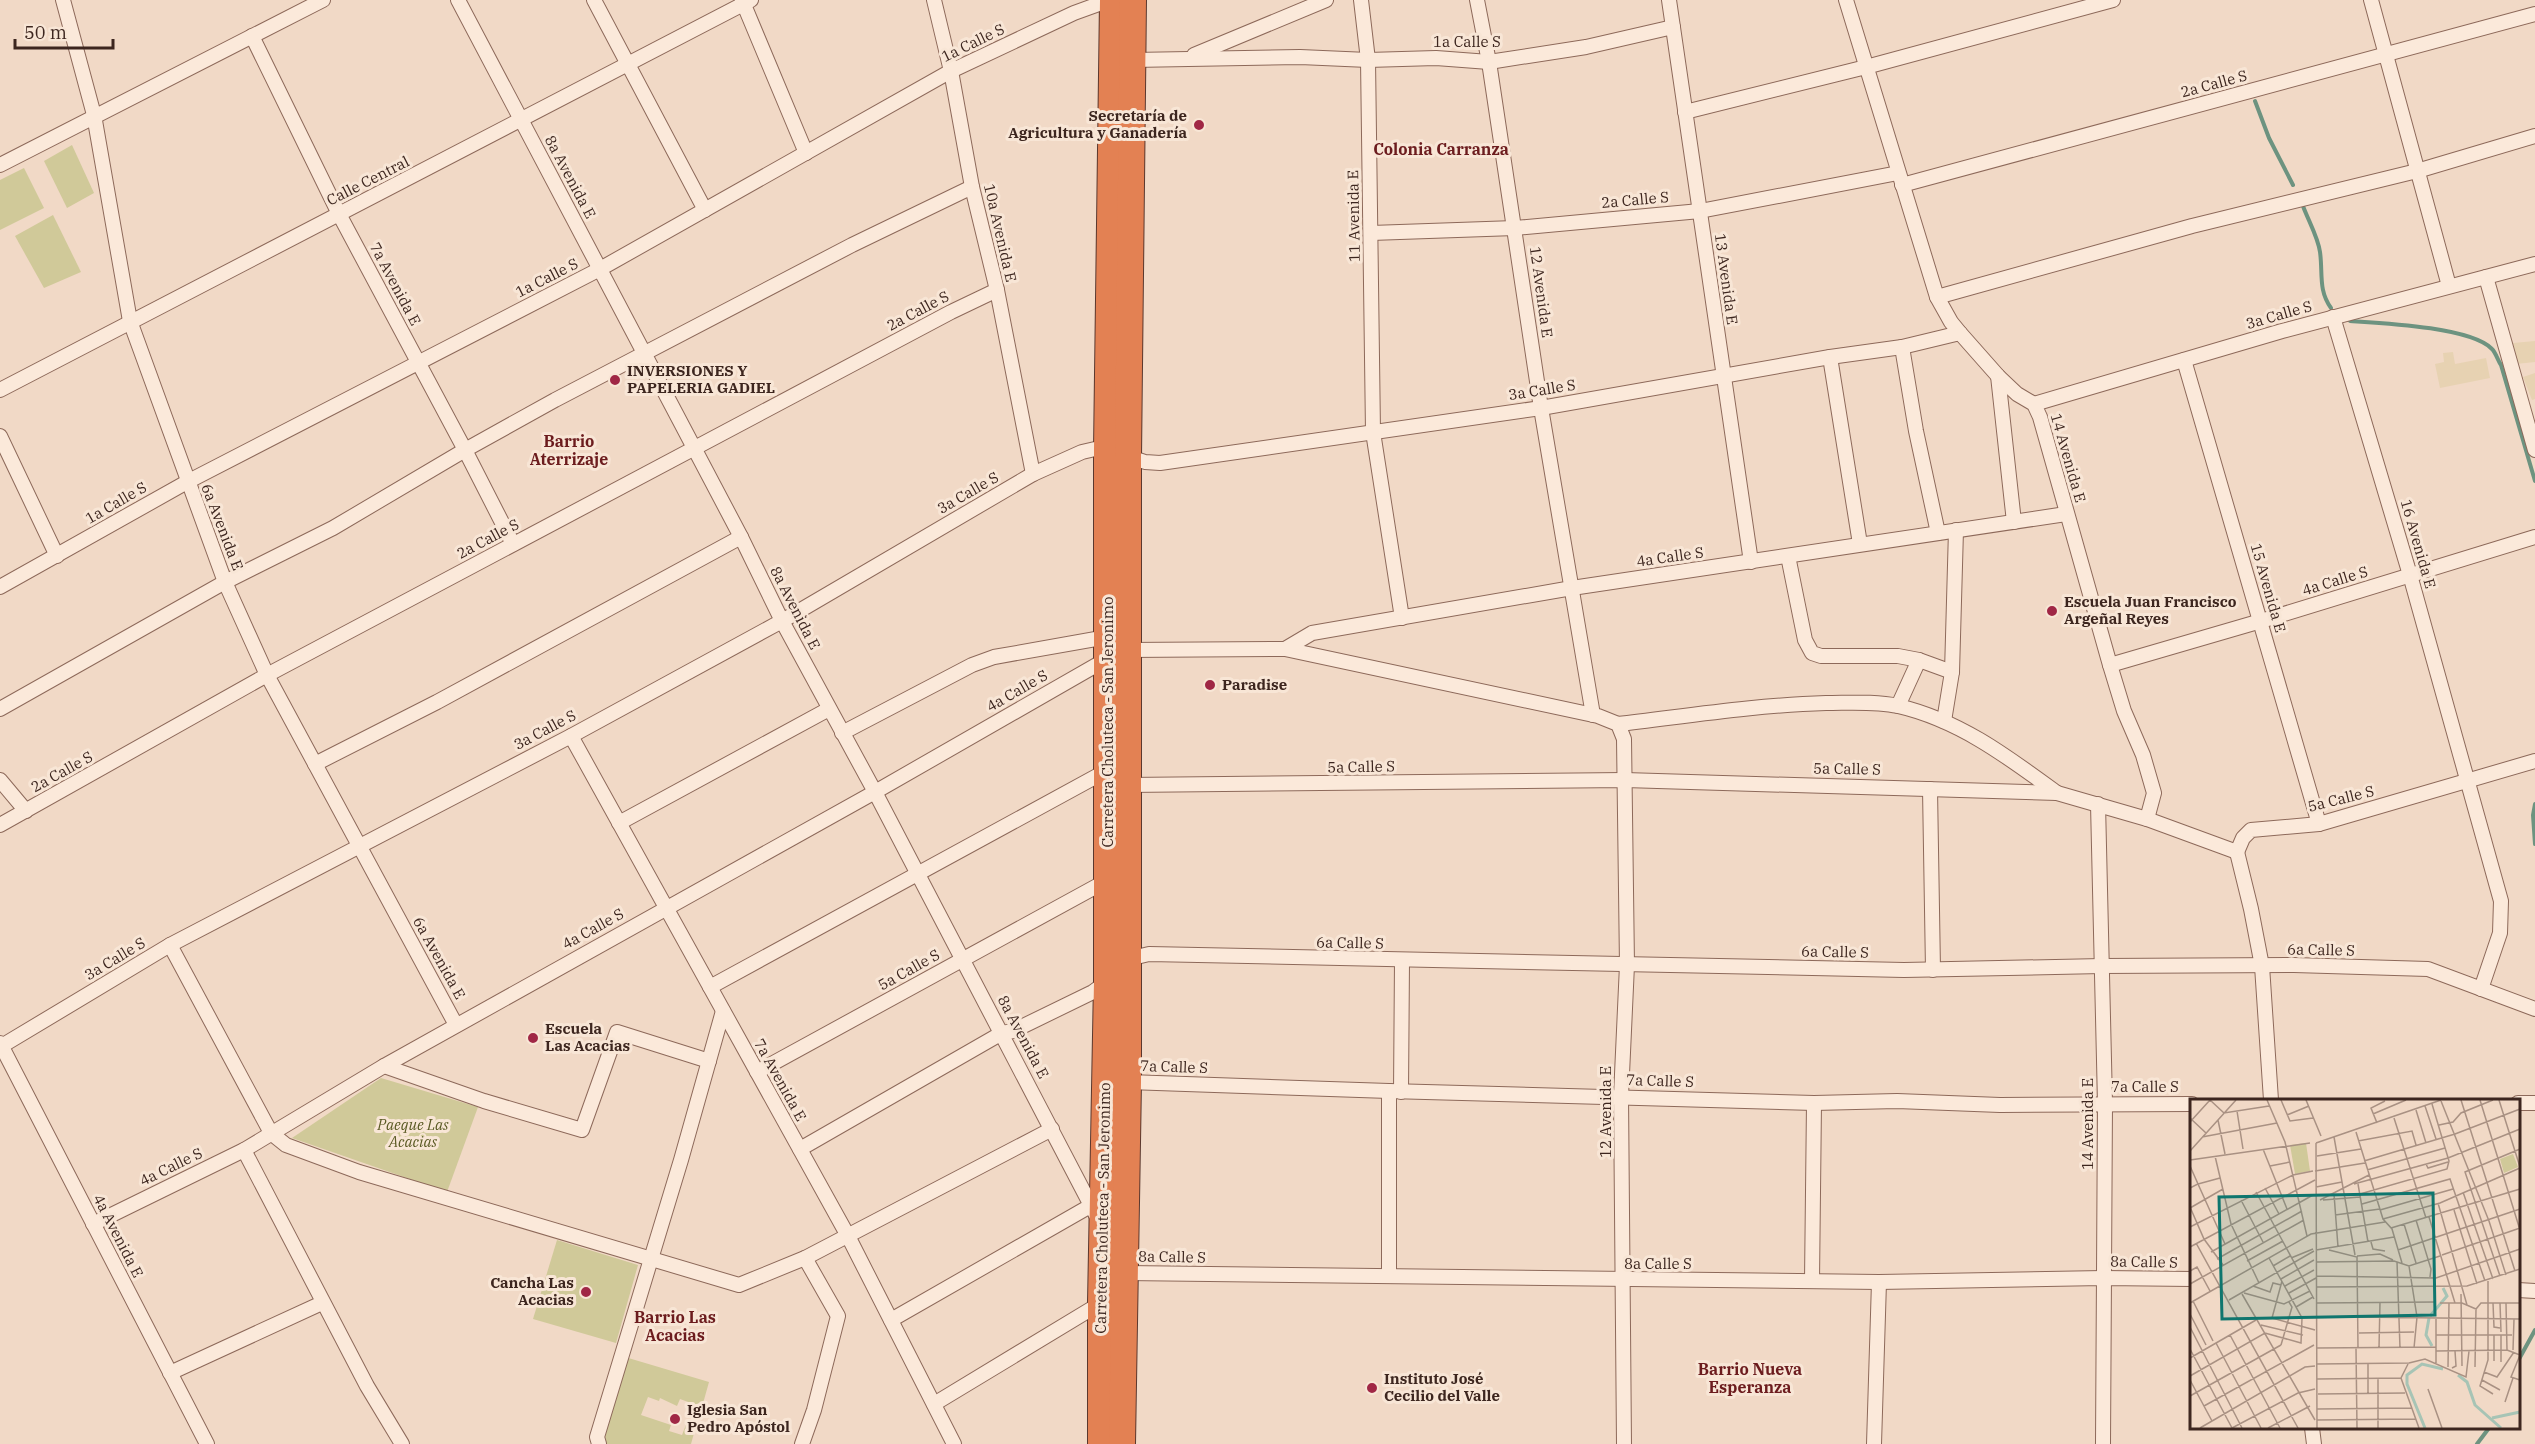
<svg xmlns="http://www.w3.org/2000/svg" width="2535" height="1444" viewBox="0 0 2535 1444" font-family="'IBM Plex Serif',serif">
<rect width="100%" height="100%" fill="#f1d9c6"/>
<!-- farmland -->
<g fill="#e7d2b2">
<path d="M 2535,341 L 2535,362 L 2516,364 L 2513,343 Z"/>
<path d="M 2453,352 L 2455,364 L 2486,358 L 2490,378 L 2440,388 L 2435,364 L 2444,362 L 2443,353 Z"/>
<path d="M 2535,373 L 2535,399 L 2532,400 L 2523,377 Z"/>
</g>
<!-- green -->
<g fill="#d0c999">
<path d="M 72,145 L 94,193 L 67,208 L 44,161 Z"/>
<path d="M 24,168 L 44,208 L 0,230 L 0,180 Z"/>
<path d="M 53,215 L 81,272 L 44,288 L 15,236 Z"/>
<path d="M 381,1078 L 478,1107 L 447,1192 L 292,1138 Z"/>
<path d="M 557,1240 L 638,1265 L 616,1343 L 533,1319 Z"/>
<path d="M 625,1357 L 709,1382 L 702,1407 L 680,1399 L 677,1406 L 660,1398 L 659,1401 L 648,1397 L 641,1415 L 671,1425 L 669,1431 L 682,1435 L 687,1422 L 696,1426 L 691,1444 L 606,1444 L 603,1437 Z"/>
</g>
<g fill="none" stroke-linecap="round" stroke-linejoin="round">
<!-- stream -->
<g stroke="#6d9380" stroke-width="4">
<path d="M 2255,101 L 2269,138 L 2293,185"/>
<path d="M 2303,206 C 2308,220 2318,237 2320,252 C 2323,273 2318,290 2331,308"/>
<path d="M 2350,321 C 2381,323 2471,327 2492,349 C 2496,353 2498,361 2501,365 L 2535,481"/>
<path d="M 2535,804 L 2533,815 L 2535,844"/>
<path d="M 2518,1361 L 2535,1330"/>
<path d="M 2477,1444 L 2489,1428"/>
</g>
<!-- street casing -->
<g stroke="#8d695a" stroke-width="16">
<g id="street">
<path d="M 63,0 L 94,115 L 130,321 L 225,582 L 267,675 L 456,1025"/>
<path d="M 458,0 L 741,537 L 782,621 L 875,792 L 1097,1217"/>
<path d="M 594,0 L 705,210"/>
<path d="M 742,0 L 806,153"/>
<path d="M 934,0 L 951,71 L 972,187 L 997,290 L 1033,474"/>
<path d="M 1361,0 L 1368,60 L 1373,432 L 1402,618"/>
<path d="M 1477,0 L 1489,62 L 1541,408 L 1593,715"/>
<path d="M 1669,0 L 1751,562"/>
<path d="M 1846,0 L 1937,297 L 1951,322 L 1960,333 L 1998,376 L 2017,394 L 2034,404 L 2040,417 L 2110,665 L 2124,711 L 2143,755 L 2154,793 L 2147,819"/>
<path d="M 2371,0 L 2449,286"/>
<path d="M 252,36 L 339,214 L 465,450 L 513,544"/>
<path d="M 1194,55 L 1326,0"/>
<path d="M 1133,60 L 1300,57 L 1368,60 L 1436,58 L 1489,62 L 1586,47 L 1673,27"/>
<path d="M 1685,112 L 1866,67 L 2113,0"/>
<path d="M 0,165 L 323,0"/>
<path d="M 1902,185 L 2535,14"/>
<path d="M 1371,233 L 1515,228 L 1700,211 L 1898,173"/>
<path d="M 2486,277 L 2535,450"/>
<path d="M 1937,297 L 2192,226 L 2417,171 L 2535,136"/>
<path d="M 2333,317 L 2410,575 L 2501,901 L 2500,933 L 2481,989"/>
<path d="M 1902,347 L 1916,431 L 1938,533"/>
<path d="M 1830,357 L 1860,544"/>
<path d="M 2184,360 L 2319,824"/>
<path d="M 1998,376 L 2014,522"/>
<path d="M 0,390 L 751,0"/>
<path d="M 2034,404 L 2282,331 L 2535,264"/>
<path d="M 0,436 L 57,556"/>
<path d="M 1788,556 L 1805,640 L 1812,653 L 1821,656 L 1898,656 L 1919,660 L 1952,672"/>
<path d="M 0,587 L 187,482 L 600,269 L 951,71 L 1074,13 L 1110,0"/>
<path d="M 1285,649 L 1598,716 L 1618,724 L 1624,739 L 1627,965 L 1621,1096 L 1624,1444"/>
<path d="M 1127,650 L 1285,649 L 1312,633 L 1572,588 L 2066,514"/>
<path d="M 2110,665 L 2261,621 L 2535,537"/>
<path d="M 1898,706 L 1919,660"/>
<path d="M 0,709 L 225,582 L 333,528 L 465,450 L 555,400 L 852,245 L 972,187"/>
<path d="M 1944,721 L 1952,672 L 1956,530"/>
<path d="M 1618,724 C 1687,716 1756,705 1826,703 C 1849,703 1875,701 1898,706 C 1959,720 2008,757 2057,793"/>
<path d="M 842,733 L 972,665 L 994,657 L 1107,637"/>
<path d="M 571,736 L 848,1236 L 954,1444"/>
<path d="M 315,764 L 437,702 L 741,537"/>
<path d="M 0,780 L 26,811"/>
<path d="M 1127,785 L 1625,780 L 2057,793 L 2147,819 L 2237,852"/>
<path d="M 1930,789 L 1933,970"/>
<path d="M 2098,804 L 2105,1103 L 2103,1444"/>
<path d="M 619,823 L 829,709"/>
<path d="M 0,825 L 267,675 L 951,312 L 997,290"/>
<path d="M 2237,852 L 2243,838 L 2251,830 L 2319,824 L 2535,761"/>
<path d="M 2237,852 L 2251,909 L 2262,966 L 2271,1100"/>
<path d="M 170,945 L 271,1133 L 286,1145 L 359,1172 L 739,1285 L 805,1258 L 1052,1129"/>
<path d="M 1128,959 L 1149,954 L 1904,970 L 2102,966 L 2294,965 L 2428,969 L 2535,1009"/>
<path d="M 710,987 L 1108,770"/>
<path d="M 0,1043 L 207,1444"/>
<path d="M 0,1047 L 170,945 L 571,736 L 782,621 L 1033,474 L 1082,452 L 1095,449 L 1107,449 L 1145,462 L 1160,463 L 1541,408 L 1830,357 L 1902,347 L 1960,333"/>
<path d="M 384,1066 L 484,1101 L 582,1130 L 617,1032 L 709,1061"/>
<path d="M 757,1072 L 1108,880"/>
<path d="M 1128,1082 L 1389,1091 L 1814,1103 L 1897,1101 L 2000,1105 L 2192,1104"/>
<path d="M 1389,1091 L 1389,1275"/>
<path d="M 1401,1092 L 1402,961"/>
<path d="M 2518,1103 L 2535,1103"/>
<path d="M 800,1149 L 1002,1033 L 1013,1031 L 1093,992 L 1108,981"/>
<path d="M 244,1150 L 367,1386 L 402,1444"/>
<path d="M 93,1224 L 244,1150 L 384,1066 L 875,792 L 1107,659"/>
<path d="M 1125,1273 L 1879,1282 L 2103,1278 L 2192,1279"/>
<path d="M 1812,1281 L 1814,1103"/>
<path d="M 2518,1290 L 2535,1291"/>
<path d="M 891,1320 L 1092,1205"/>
<path d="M 170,1373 L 322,1303"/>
<path d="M 934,1404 L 1101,1303"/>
<path d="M 2312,1428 L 2314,1444"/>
<path d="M 599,1444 L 597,1437 L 681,1160 L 723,1011"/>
<path d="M 802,1444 L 814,1410 L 838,1316 L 805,1258"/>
<path d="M 1874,1444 L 1879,1282"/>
</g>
</g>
<!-- highway casing -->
<g stroke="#5b382e" stroke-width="28">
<g id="highway">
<path d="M 1101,1444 L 1101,1303 L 1107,982 L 1107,449 L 1113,0"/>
<path d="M 1122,1444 L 1128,1082 L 1128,457 L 1133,0"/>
</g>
</g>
<!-- street -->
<use href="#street" stroke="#fbe9da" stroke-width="14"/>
<!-- highway -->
<use href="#highway" stroke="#e38153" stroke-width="26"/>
</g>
<!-- markers -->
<g fill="#a02745" stroke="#f8e6d6" stroke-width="2">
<circle cx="1199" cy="125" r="6"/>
<circle cx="615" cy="380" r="6"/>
<circle cx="2052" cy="611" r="6"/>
<circle cx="1210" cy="685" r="6"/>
<circle cx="533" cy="1038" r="6"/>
<circle cx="586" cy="1292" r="6"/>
<circle cx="1372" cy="1388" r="6"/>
<circle cx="675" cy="1419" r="6"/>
</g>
<g text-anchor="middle" stroke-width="6" stroke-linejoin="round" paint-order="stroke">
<!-- street labels -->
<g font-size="15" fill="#3d261f" stroke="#f8e6d6">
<text x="1467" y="47">1a Calle S</text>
<text transform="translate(973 43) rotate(-26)" y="5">1a Calle S</text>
<text transform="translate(2214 84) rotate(-15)" y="5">2a Calle S</text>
<text transform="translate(570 177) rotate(62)" y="5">8a Avenida E</text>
<text transform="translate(368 181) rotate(-27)" y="5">Calle Central</text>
<text transform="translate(1635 200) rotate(-5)" y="5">2a Calle S</text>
<text transform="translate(1354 216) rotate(-91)" y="5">11 Avenida E</text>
<text transform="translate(1000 233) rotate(77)" y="5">10a Avenida E</text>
<text transform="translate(547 278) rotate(-27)" y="5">1a Calle S</text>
<text transform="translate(1726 279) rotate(82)" y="5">13 Avenida E</text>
<text transform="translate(395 284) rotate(62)" y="5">7a Avenida E</text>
<text transform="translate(1541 292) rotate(82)" y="5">12 Avenida E</text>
<text transform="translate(918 311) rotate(-28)" y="5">2a Calle S</text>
<text transform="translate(2279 315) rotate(-16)" y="5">3a Calle S</text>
<text transform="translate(1542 390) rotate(-9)" y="5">3a Calle S</text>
<text transform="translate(2068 458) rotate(74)" y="5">14 Avenida E</text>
<text transform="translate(968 493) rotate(-30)" y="5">3a Calle S</text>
<text transform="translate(116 503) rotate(-30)" y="5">1a Calle S</text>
<text transform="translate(222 527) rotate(69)" y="5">6a Avenida E</text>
<text transform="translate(488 539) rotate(-28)" y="5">2a Calle S</text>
<text transform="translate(2418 544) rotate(74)" y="5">16 Avenida E</text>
<text transform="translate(1670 557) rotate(-8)" y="5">4a Calle S</text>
<text transform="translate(2335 581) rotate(-17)" y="5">4a Calle S</text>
<text transform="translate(2268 588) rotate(74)" y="5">15 Avenida E</text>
<text transform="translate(795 608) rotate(63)" y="5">8a Avenida E</text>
<text transform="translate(1017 691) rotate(-30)" y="5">4a Calle S</text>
<text transform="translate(1108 722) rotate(-90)" y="5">Carretera Choluteca - San Jeronimo</text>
<text transform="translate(545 730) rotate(-28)" y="5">3a Calle S</text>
<text transform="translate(1361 767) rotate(-1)" y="5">5a Calle S</text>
<text transform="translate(1847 769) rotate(1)" y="5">5a Calle S</text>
<text transform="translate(62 772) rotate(-29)" y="5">2a Calle S</text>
<text transform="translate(2341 799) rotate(-14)" y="5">5a Calle S</text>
<text transform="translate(593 929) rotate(-29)" y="5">4a Calle S</text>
<text transform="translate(1350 943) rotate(1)" y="5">6a Calle S</text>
<text transform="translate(2321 950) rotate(1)" y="5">6a Calle S</text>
<text transform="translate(1835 952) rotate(1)" y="5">6a Calle S</text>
<text transform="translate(439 958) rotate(61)" y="5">6a Avenida E</text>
<text transform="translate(115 959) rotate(-31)" y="5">3a Calle S</text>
<text transform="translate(909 970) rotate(-29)" y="5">5a Calle S</text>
<text transform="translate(1023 1037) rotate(62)" y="5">8a Avenida E</text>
<text transform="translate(1174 1067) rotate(2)" y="5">7a Calle S</text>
<text transform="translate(780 1080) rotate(61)" y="5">7a Avenida E</text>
<text transform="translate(1660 1081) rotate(2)" y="5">7a Calle S</text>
<text x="2145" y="1092">7a Calle S</text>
<text transform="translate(1606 1112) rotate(-90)" y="5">12 Avenida E</text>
<text transform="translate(2088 1124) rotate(-90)" y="5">14 Avenida E</text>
<text transform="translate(171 1167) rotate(-26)" y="5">4a Calle S</text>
<text transform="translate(1103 1208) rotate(-89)" y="5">Carretera Choluteca - San Jeronimo</text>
<text transform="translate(118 1236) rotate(63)" y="5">4a Avenida E</text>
<text transform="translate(1172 1257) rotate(1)" y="5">8a Calle S</text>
<text transform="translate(2144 1262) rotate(1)" y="5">8a Calle S</text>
<text x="1658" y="1269">8a Calle S</text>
</g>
<!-- poi labels -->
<g font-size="15" font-weight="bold" fill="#3d261f" stroke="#f8e6d6" text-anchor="start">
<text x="1187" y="121" text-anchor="end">Secretaría de<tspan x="1187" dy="17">Agricultura y Ganadería</tspan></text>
<text x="627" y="376">INVERSIONES Y<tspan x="627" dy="17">PAPELERIA GADIEL</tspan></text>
<text x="2064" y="607">Escuela Juan Francisco<tspan x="2064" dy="17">Argeñal Reyes</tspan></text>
<text x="1222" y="690">Paradise</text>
<text x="545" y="1034">Escuela<tspan x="545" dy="17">Las Acacias</tspan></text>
<text x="574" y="1288" text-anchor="end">Cancha Las<tspan x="574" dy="17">Acacias</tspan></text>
<text x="1384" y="1384">Instituto José<tspan x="1384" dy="17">Cecilio del Valle</tspan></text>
<text x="687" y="1415">Iglesia San<tspan x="687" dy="17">Pedro Apóstol</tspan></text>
</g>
<!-- park labels -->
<g font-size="15" font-style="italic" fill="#5a5a24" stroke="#f8e6d6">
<text x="413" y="1130">Paeque Las<tspan x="413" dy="17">Acacias</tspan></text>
</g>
<!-- neighbourhood labels -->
<g font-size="16" font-weight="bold" fill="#6c1c1e" stroke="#f8e6d6">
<text x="1441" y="155">Colonia Carranza</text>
<text x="569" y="447">Barrio<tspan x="569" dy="18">Aterrizaje</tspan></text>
<text x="675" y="1323">Barrio Las<tspan x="675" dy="18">Acacias</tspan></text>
<text x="1750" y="1375">Barrio Nueva<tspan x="1750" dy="18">Esperanza</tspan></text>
</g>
</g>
<!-- overview -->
<g transform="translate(2190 1099)">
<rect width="330" height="330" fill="#f1d9c6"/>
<path d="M 116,44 L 120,72 L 105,75 L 100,46 ZM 323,55 L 328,68 L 314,74 L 310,60 Z" fill="#d0c999"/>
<path fill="none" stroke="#a7c4b5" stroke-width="3" d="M 240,217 L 257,197 L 253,189M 239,219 L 236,236 L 242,247M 268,276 L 277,283 L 285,306 L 311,329M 302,319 L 330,313M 235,329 L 217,285 L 217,276 L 232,265 L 253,270"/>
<path fill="none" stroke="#a99183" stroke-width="1.5" d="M 20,1 L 34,14 L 79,7M 77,1 L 95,43 L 117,137M 91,1 L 100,22 L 123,19M 116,1 L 131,37M 271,1 L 325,172M 290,1 L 330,131M 309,1 L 330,68M 251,2 L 299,122 L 316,176M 235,7 L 246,40M 226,11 L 236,44M 47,12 L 53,50M 183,15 L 216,1M 97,16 L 119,7M 0,19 L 16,34M 204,19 L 236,119M 28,21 L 35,55M 0,23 L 20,1M 187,24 L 181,9 L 195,2M 249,26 L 263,23 L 271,14 L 303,1M 166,33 L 193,120 L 202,130 L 212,164M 12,38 L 87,24M 144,38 L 165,156M 168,42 L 222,32 L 226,46M 126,44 L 127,329M 126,44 L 251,1M 73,50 L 97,110M 0,52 L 46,1M 25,57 L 41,125 L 69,184M 127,57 L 171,50M 0,61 L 120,44M 174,62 L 265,35 L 330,10M 236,65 L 238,69 L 258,63M 0,67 L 8,85 L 0,89M 80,67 L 100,63M 177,71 L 255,49M 125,72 L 175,64M 30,79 L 8,85 L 35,145M 164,85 L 258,59 L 330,30M 168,85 L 178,143M 126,88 L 152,83M 75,89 L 89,115M 66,93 L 124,200M 273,93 L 303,180M 144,95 L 148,148M 170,95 L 257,70 L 259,62 L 242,5M 51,101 L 73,143M 130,101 L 179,76M 133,101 L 170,98M 248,104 L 277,206M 172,105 L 260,80 L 295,182M 0,108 L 14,140 L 33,166M 0,109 L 33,90M 190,111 L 263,90M 264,111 L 287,185M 145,116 L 190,110M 239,118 L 265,204M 193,120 L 250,104 L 330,69M 226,121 L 241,170 L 240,178M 214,125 L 226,164M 0,128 L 103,76 L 123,72M 201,129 L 330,90M 181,143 L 183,150 L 195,152M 6,144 L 108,329M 0,148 L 125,81M 126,151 L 204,138M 139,151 L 167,158 L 168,249M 208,151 L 330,110M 21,153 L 123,96M 252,156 L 330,129M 167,157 L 190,155 L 203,161M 101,159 L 123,150M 27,160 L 112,112M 57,162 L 93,142M 126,163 L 204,162 L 219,167 L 250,157M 207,163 L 210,249M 83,167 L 100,157M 219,167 L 227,218 L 224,249M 0,172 L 7,168 L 20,192M 127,177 L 246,179 L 330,150M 310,177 L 275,73 L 330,50M 91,180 L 124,161M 92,182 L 82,219 L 125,231M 298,182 L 298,261 L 290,287 L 303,295M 0,185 L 114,121M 63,187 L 80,193 L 83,184 L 91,186M 95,187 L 124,171M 127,188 L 277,187 L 330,170M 54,194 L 94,205 L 120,192M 99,194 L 126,179M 52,195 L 125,321M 271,195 L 272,267M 39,201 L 124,152M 3,202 L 23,242M 0,204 L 121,135 L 195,123M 127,204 L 246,203M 250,204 L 272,204 L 286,210 L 291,204 L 330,204M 303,204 L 304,228 L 310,229M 310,204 L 311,233M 316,204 L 317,251M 106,208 L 123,198M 0,215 L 16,246M 168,218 L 330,220M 71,226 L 113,236M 0,228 L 52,329M 169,234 L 224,233M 40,236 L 90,329M 246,236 L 322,236M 304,236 L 304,262M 311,236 L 311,263M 26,244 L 71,329M 91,246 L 102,208 L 99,203M 127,249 L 246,248M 166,249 L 167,329M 189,249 L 190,203M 0,250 L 42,329M 323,251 L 324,220M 246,252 L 317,251 L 330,256M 330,256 L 321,278 L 330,281M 0,259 L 66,221M 246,264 L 246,220M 127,265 L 219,264 L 235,260 L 276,278 L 279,252M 178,265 L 178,295M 218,265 L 211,279 L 229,329M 258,268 L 259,204M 285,268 L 286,210M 262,269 L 266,267 L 265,252M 294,273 L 307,278 L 324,253M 0,277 L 75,234 L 111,244 L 112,219 L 79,159M 127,280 L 211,279M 188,280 L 188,329M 0,281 L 22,322M 292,281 L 310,291M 238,290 L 252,329M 128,295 L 215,294M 0,297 L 91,246M 315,303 L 323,279M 14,307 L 124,246M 127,310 L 222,309M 127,321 L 226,320M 10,329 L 115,268 L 125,267M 42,329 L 108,294 L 125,290M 78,329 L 120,307"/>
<path fill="#0f766e" fill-opacity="0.15" stroke="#0f766e" stroke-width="3" d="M 243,94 L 245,216 L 32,220 L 29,98 Z"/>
<rect width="330" height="330" fill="none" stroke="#3d261f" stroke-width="3"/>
</g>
<!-- scale -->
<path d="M15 39v9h98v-9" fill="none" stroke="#3d261f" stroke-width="3"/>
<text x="24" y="39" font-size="18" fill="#3d261f" stroke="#f8e6d6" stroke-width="4.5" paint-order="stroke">50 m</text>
</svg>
